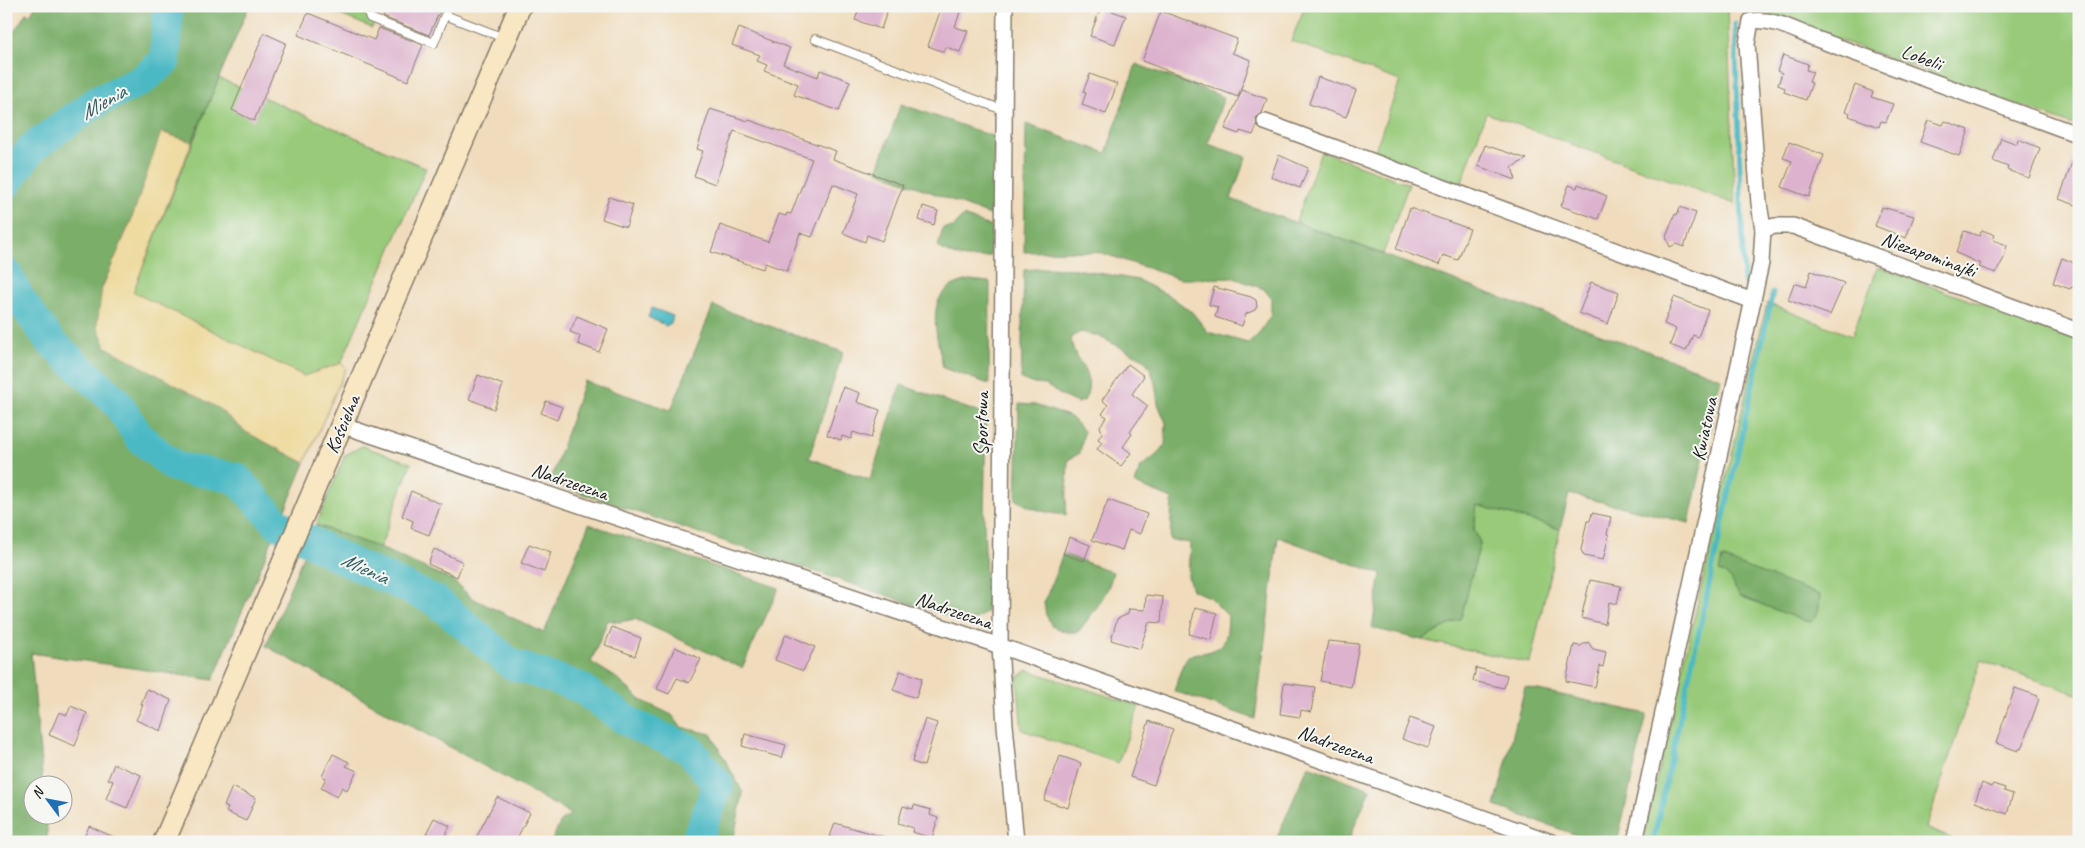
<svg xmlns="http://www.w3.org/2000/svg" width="2085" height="848" viewBox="0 0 2085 848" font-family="Caveat,sans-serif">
<rect width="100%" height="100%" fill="#f6f6f2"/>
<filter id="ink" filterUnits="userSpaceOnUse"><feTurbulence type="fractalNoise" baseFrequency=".02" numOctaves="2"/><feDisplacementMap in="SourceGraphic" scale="10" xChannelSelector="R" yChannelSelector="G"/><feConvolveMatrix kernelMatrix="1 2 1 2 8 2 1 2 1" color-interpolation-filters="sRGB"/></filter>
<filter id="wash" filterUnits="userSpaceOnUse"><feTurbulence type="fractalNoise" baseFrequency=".0096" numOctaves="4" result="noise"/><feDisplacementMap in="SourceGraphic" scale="20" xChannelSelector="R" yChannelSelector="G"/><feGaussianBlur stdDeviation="1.12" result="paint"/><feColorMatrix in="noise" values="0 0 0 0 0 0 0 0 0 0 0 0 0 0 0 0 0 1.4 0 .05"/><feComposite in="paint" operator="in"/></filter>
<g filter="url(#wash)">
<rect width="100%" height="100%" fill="#f0dcbc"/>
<!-- green -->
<g fill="#98ca79" stroke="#5a734a" fill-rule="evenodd">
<path d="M 319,6 L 382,6 L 372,28 Z"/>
<path d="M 1305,6 L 1727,6 L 1735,204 L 1486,113 L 1461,185 L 1374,153 L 1400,81 L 1291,41 Z"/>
<path d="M 1758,6 L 2079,7 L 2079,127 L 1759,11 Z"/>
<path d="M 219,78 L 426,168 L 341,363 L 304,376 L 133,292 Z"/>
<path d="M 1321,151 L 1409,184 L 1383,254 L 1296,222 Z"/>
<path d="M 1878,267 L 2079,340 L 2079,695 L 1981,660 L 1926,828 L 1960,842 L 1642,842 L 1767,303 L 1852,336 ZM 1730,577 L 1801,620 L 1735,589 L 1734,582 Z"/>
<path d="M 362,446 L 411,463 L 380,548 L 316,525 L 345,455 Z"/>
<path d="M 1477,505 L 1560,529 L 1530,663 L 1422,640 L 1461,618 L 1480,543 L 1474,529 Z"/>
<path d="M 1027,670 L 1139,706 L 1118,763 L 1022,730 L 1017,678 Z"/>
</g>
<!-- forest -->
<g fill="#7aae69" stroke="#4b6542">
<path d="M 35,6 L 249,6 L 192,142 L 162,132 L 131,221 L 102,288 L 218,408 L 246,432 L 305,463 L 213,680 L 31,653 L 43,785 L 32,786 L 32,816 L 46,816 L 48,842 L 6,842 L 6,44 L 26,13 L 30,15 Z"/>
<path d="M 1136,64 L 1224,97 L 1208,144 L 1246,157 L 1231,199 L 1721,378 L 1689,523 L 1569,494 L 1560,529 L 1477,505 L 1474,529 L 1480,543 L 1461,618 L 1422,640 L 1372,628 L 1381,574 L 1278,537 L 1255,719 L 1174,691 C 1178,681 1181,660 1191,655 C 1194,653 1199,653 1202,653 C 1227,649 1227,638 1228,616 L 1209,597 L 1192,590 L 1188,576 L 1190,543 L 1170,540 L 1172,499 L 1135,484 L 1140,468 L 1159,453 L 1165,445 L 1166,423 L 1158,404 L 1155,383 L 1150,368 L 1144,359 L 1098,336 L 1081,332 L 1071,337 C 1072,363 1099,373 1084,401 L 1077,403 L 1062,396 L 1046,385 L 1034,384 L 1021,379 L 1024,270 L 1047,268 L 1076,269 L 1138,280 L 1170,296 L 1192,312 L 1208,332 L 1248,343 L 1258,335 L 1271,315 L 1271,298 L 1264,289 L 1234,278 L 1180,279 L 1102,253 L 1074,251 L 1024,252 L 1026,124 L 1106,153 Z"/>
<path d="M 901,104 L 995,137 L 992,216 L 877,171 Z"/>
<path d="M 963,216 L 992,227 L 990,256 C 968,260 957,259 938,247 L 943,228 L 954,227 Z"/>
<path d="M 970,280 L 990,282 L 989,384 L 943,368 C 937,333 920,289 970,280 Z"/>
<path d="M 713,306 L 843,352 L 809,458 L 870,480 L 901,385 L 986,415 L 984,520 L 987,612 L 974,620 L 963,621 L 550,483 L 584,381 L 671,410 Z"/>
<path d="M 1019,404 L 1035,405 L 1071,417 L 1084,431 L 1080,453 L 1068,460 L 1066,515 C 1047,513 1033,510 1016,500 Z"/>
<path d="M 589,524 L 779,588 L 742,668 L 635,619 L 619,622 L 608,620 L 591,662 L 615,677 L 641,700 L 672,715 L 681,727 L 711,734 L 743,793 L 733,842 L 551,842 L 561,821 L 571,814 L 266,646 L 316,525 L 380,548 L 452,580 L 472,598 L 544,633 Z"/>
<path d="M 1063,554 L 1113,572 C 1109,594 1092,614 1078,632 L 1066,632 L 1052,626 L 1046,615 L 1044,603 Z"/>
<path d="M 1722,558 L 1820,595 C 1819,606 1820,615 1811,622 L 1801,620 L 1740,596 C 1730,582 1737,580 1719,571 Z"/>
<path d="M 1525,687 L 1647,714 L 1617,842 L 1596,842 L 1495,806 Z"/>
<path d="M 1308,766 L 1370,789 L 1348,842 L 1275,842 Z"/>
</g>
<!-- sand -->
<path fill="#eeda9e" stroke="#857b5d" d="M 161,132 L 192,142 L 133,292 L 304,376 L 341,363 L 346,368 L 305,463 L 246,432 L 218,408 L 106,347 L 97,325 L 102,288 L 131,221 Z"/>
<!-- water -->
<path fill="#4bb9c4" stroke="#346a70" d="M 652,308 L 673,316 L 671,323 L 666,326 L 648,317 Z"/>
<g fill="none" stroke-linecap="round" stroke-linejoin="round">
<!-- stream -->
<g stroke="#4bb9c4" stroke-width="5">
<path d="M 1735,24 L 1744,283"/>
<path d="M 1653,842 L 1773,292"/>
</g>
<!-- river -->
<g stroke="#4bb9c4" stroke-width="31">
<path d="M 6,184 L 32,148 L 96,102 L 142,80 L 165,61 L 168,6"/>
<path d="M 6,273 L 21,301 L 51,342 L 116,401 L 140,438 L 175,467 L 236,478 L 278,524 L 347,561 L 435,600 L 511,664 L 579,687 L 634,725 L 689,749 L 718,785 L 696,842"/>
</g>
</g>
<g id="blocks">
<!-- building -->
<g fill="#ddb2ce">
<path d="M 388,6 L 442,6 L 429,35 L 383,17 Z"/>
<path d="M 860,6 L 889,6 L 881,29 L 855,20 Z"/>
<path d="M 942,6 L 962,6 L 955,27 L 968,31 L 960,52 L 946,47 L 944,52 L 928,46 Z"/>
<path d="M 1101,7 L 1126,16 L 1115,44 L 1090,36 Z"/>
<path d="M 1161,11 L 1237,39 L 1232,53 L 1251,60 L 1238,97 L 1142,61 Z"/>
<path d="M 308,13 L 374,40 L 379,28 L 423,45 L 408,81 L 298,35 Z"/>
<path d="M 739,28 L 790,48 L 783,64 L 818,77 L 820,70 L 850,81 L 839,111 L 794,95 L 798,84 L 764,71 L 767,65 L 757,61 L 760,55 L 732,45 Z"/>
<path d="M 264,33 L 286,43 L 254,121 L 232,110 Z"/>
<path d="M 1783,55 L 1808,64 L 1806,70 L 1813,72 L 1809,82 L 1812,83 L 1806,100 L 1784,92 L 1785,88 L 1778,85 L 1782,73 L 1777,71 Z"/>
<path d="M 1090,74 L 1117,84 L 1106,114 L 1082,105 L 1086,93 L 1083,92 Z"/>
<path d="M 1318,77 L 1356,90 L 1346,117 L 1309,104 Z"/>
<path d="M 1855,85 L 1873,92 L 1871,97 L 1893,104 L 1886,122 L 1881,121 L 1879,127 L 1849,116 L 1850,113 L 1845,112 Z"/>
<path d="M 1242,90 L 1267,99 L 1262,113 L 1256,118 L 1257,126 L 1253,135 L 1240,131 L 1239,134 L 1225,129 Z"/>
<path d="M 710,109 L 748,121 L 749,120 L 836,151 L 833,159 L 903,185 L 882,241 L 867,235 L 865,242 L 843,233 L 858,194 L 833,184 L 812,237 L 800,233 L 787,271 L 765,263 L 763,269 L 711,252 L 720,225 L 768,242 L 779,214 L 786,216 L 787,213 L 791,214 L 812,159 L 734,131 L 715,184 L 694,176 L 703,151 L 697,149 Z"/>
<path d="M 1928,120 L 1943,125 L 1945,121 L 1969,130 L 1959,156 L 1920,142 Z"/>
<path d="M 2001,138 L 2017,144 L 2018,139 L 2040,148 L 2029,178 L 2007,170 L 2008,167 L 1993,161 Z"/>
<path d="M 1789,142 L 1824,155 L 1809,197 L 1782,187 L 1792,161 L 1783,158 Z"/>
<path d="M 1485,145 L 1527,159 L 1512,167 L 1516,180 L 1478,166 Z"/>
<path d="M 2077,149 L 2079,149 L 2079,206 L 2059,199 Z"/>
<path d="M 1279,155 L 1308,168 L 1300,188 L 1271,177 Z"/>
<path d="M 1578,184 L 1607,196 L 1598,219 L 1561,206 L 1569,185 L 1577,188 Z"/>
<path d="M 609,197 L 633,205 L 626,227 L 602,219 Z"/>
<path d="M 923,206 L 938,211 L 934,225 L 919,220 Z"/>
<path d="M 1680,207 L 1696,213 L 1684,247 L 1676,244 L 1670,247 L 1666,237 L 1675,214 L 1677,215 Z"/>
<path d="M 1882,207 L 1914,216 L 1906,238 L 1875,226 Z"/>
<path d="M 1410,208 L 1470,229 L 1458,260 L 1443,255 L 1439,265 L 1396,249 Z"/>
<path d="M 1982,230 L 1995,235 L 1993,240 L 2007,245 L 2004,258 L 1996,273 L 1979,267 L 1981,264 L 1956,253 L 1964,231 L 1979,236 Z"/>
<path d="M 2062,258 L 2079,265 L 2079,290 L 2071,287 L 2070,289 L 2053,283 Z"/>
<path d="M 1811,271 L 1844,283 L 1830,315 L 1788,300 L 1794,283 L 1806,287 Z"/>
<path d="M 1591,282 L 1619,292 L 1608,324 L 1579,313 Z"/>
<path d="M 1214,287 L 1251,297 L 1256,300 L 1257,306 L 1255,310 L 1246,314 L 1242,326 L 1215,317 L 1218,307 L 1209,305 Z"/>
<path d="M 1674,297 L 1708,310 L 1698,337 L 1693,335 L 1686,351 L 1670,345 L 1676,329 L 1664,324 Z"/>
<path d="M 577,316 L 608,329 L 599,352 L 578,344 L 580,336 L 570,332 Z"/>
<path d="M 1128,364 L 1144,376 L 1132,394 L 1148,406 L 1130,432 L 1132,434 L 1123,447 L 1131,453 L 1121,466 L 1097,449 L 1102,442 L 1098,439 L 1102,433 L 1100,426 L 1107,417 L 1102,414 L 1108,405 L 1102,400 Z"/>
<path d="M 478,375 L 503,385 L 494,409 L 469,399 Z"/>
<path d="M 843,387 L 860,393 L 857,402 L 880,410 L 871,438 L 853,432 L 851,439 L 842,436 L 841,440 L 827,435 Z"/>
<path d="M 546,401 L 562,407 L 557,420 L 541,413 Z"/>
<path d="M 411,491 L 441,504 L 429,535 L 411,528 L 413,521 L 402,516 Z"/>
<path d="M 1108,500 L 1147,514 L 1140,534 L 1129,530 L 1122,550 L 1092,540 Z"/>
<path d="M 1592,513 L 1611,517 L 1607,534 L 1609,535 L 1603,560 L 1584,556 L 1581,550 L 1587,521 L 1590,521 Z"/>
<path d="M 1069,537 L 1090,545 L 1084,561 L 1063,554 Z"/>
<path d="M 529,544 L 551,552 L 544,572 L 521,563 Z"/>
<path d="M 434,549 L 463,562 L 457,577 L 428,564 Z"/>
<path d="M 1590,580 L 1621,586 L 1617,604 L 1609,602 L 1605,624 L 1581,618 Z"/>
<path d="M 1146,595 L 1163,597 L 1161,623 L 1149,622 L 1140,649 L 1111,640 L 1117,619 L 1128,614 L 1129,609 L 1145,610 Z"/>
<path d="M 1195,608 L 1217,613 L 1211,640 L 1189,634 Z"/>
<path d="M 612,627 L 641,638 L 635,656 L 605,645 Z"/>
<path d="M 786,634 L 815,647 L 803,671 L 775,660 Z"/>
<path d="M 1328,641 L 1359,644 L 1351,687 L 1320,681 Z"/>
<path d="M 1588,642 L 1593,649 L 1606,652 L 1603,667 L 1600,666 L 1595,687 L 1566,681 L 1574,645 L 1580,646 Z"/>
<path d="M 675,647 L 701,659 L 689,683 L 677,678 L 669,694 L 657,689 Z"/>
<path d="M 1476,668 L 1507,675 L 1504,688 L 1473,681 Z"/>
<path d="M 900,671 L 922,678 L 916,698 L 893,690 Z"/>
<path d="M 1284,683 L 1315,687 L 1311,712 L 1301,710 L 1300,717 L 1280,714 Z"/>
<path d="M 2015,688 L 2038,696 L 2037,698 L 2039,699 L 2021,749 L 2019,749 L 2018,751 L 1996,743 Z"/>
<path d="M 147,689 L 171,700 L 161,731 L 136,720 L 143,705 L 141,704 Z"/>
<path d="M 71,706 L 87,713 L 75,746 L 49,735 L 59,712 L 67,715 Z"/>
<path d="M 1410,718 L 1436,727 L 1428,748 L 1402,739 Z"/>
<path d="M 925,719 L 937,723 L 924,766 L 912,762 Z"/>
<path d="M 1149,721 L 1173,729 L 1154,785 L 1130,777 Z"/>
<path d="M 745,734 L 786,745 L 782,758 L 742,746 Z"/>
<path d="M 333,754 L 349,762 L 346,766 L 357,771 L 347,790 L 342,787 L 337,797 L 321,788 L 326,778 L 322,776 Z"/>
<path d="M 1060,756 L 1081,763 L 1068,808 L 1044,800 Z"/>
<path d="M 114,764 L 141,775 L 127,808 L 106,799 L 113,781 L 108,779 Z"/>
<path d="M 1982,783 L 1991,787 L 1993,784 L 2005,788 L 2004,791 L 2013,794 L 2007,814 L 1975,802 Z"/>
<path d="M 232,787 L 256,798 L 246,821 L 226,812 L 228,808 L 224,806 Z"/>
<path d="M 497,797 L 530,813 L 515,842 L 474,842 Z"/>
<path d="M 914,805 L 931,810 L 930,815 L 938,818 L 932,838 L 912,832 L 913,828 L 898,823 L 903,806 L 913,809 Z"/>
<path d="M 434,818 L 450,826 L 442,842 L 422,842 Z"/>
<path d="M 835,823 L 887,838 L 886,842 L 845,842 L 830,837 Z"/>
<path d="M 89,826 L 125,842 L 82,842 Z"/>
</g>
</g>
</g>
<g filter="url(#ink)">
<use href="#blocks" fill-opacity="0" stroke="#867c6c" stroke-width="1"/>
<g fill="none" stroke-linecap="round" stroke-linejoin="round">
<!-- lane casing -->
<g stroke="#867c6c" stroke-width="10">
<g id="lane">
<path d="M 370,6 L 368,12 L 370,18 L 434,43 L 445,15 L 504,38"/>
<path d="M 815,39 L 1003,110"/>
</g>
</g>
<!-- street casing -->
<g stroke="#867c6c" stroke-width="18">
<g id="street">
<path d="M 1005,6 L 1000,646 L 1005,725 L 1016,842"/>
<path d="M 1265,122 L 1753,301"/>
<path d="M 1763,229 L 1775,226 L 1793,226 L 2079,331"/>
<path d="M 341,425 L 1000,646 L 1551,842"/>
<path d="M 1635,842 L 1761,263 L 1763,229 L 1759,203 L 1747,44 L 1751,21 C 1774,18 1794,30 1814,38 L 2079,135"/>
</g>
</g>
<!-- secondary casing -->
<g stroke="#867c6c" stroke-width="24">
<path id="secondary" d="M 164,842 L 520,6"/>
</g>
<!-- lane -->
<use href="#lane" stroke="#fff" stroke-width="8"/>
<!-- street -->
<use href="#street" stroke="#fff" stroke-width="15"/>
<!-- secondary -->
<use href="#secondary" stroke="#f9e7c3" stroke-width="21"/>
</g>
</g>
<g text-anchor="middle" stroke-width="4" stroke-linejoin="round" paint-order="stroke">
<!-- street labels -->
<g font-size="20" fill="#1c1c1c" stroke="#f6f6f2">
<text transform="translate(1922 57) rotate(20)" y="7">Lobelii</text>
<text transform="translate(1929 254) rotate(20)" y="7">Niezapominajki</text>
<text transform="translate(342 424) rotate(-67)" y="7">Kościelna</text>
<text transform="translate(981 424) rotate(-90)" y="7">Sportowa</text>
<text transform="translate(1704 429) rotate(-78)" y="7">Kwiatowa</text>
<text transform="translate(570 481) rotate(19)" y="7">Nadrzeczna</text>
<text transform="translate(954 610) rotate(19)" y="7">Nadrzeczna</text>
<text transform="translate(1336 744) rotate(20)" y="7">Nadrzeczna</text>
</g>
<!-- water labels -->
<g font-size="21" font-style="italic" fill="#2f5b5f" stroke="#f6f6f2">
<text transform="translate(103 102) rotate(-30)" y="7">Mienia</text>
<text transform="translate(365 568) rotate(25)" y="7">Mienia</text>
</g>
</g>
<!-- margin -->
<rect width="2085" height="848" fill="none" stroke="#f6f6f2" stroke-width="25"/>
<!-- north arrow -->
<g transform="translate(48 800) rotate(302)"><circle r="24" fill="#f6f6f2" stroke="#9f9f9c"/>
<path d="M0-4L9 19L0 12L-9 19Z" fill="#1f6fb2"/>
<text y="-8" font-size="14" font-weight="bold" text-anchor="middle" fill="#1c1c1c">N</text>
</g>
</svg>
